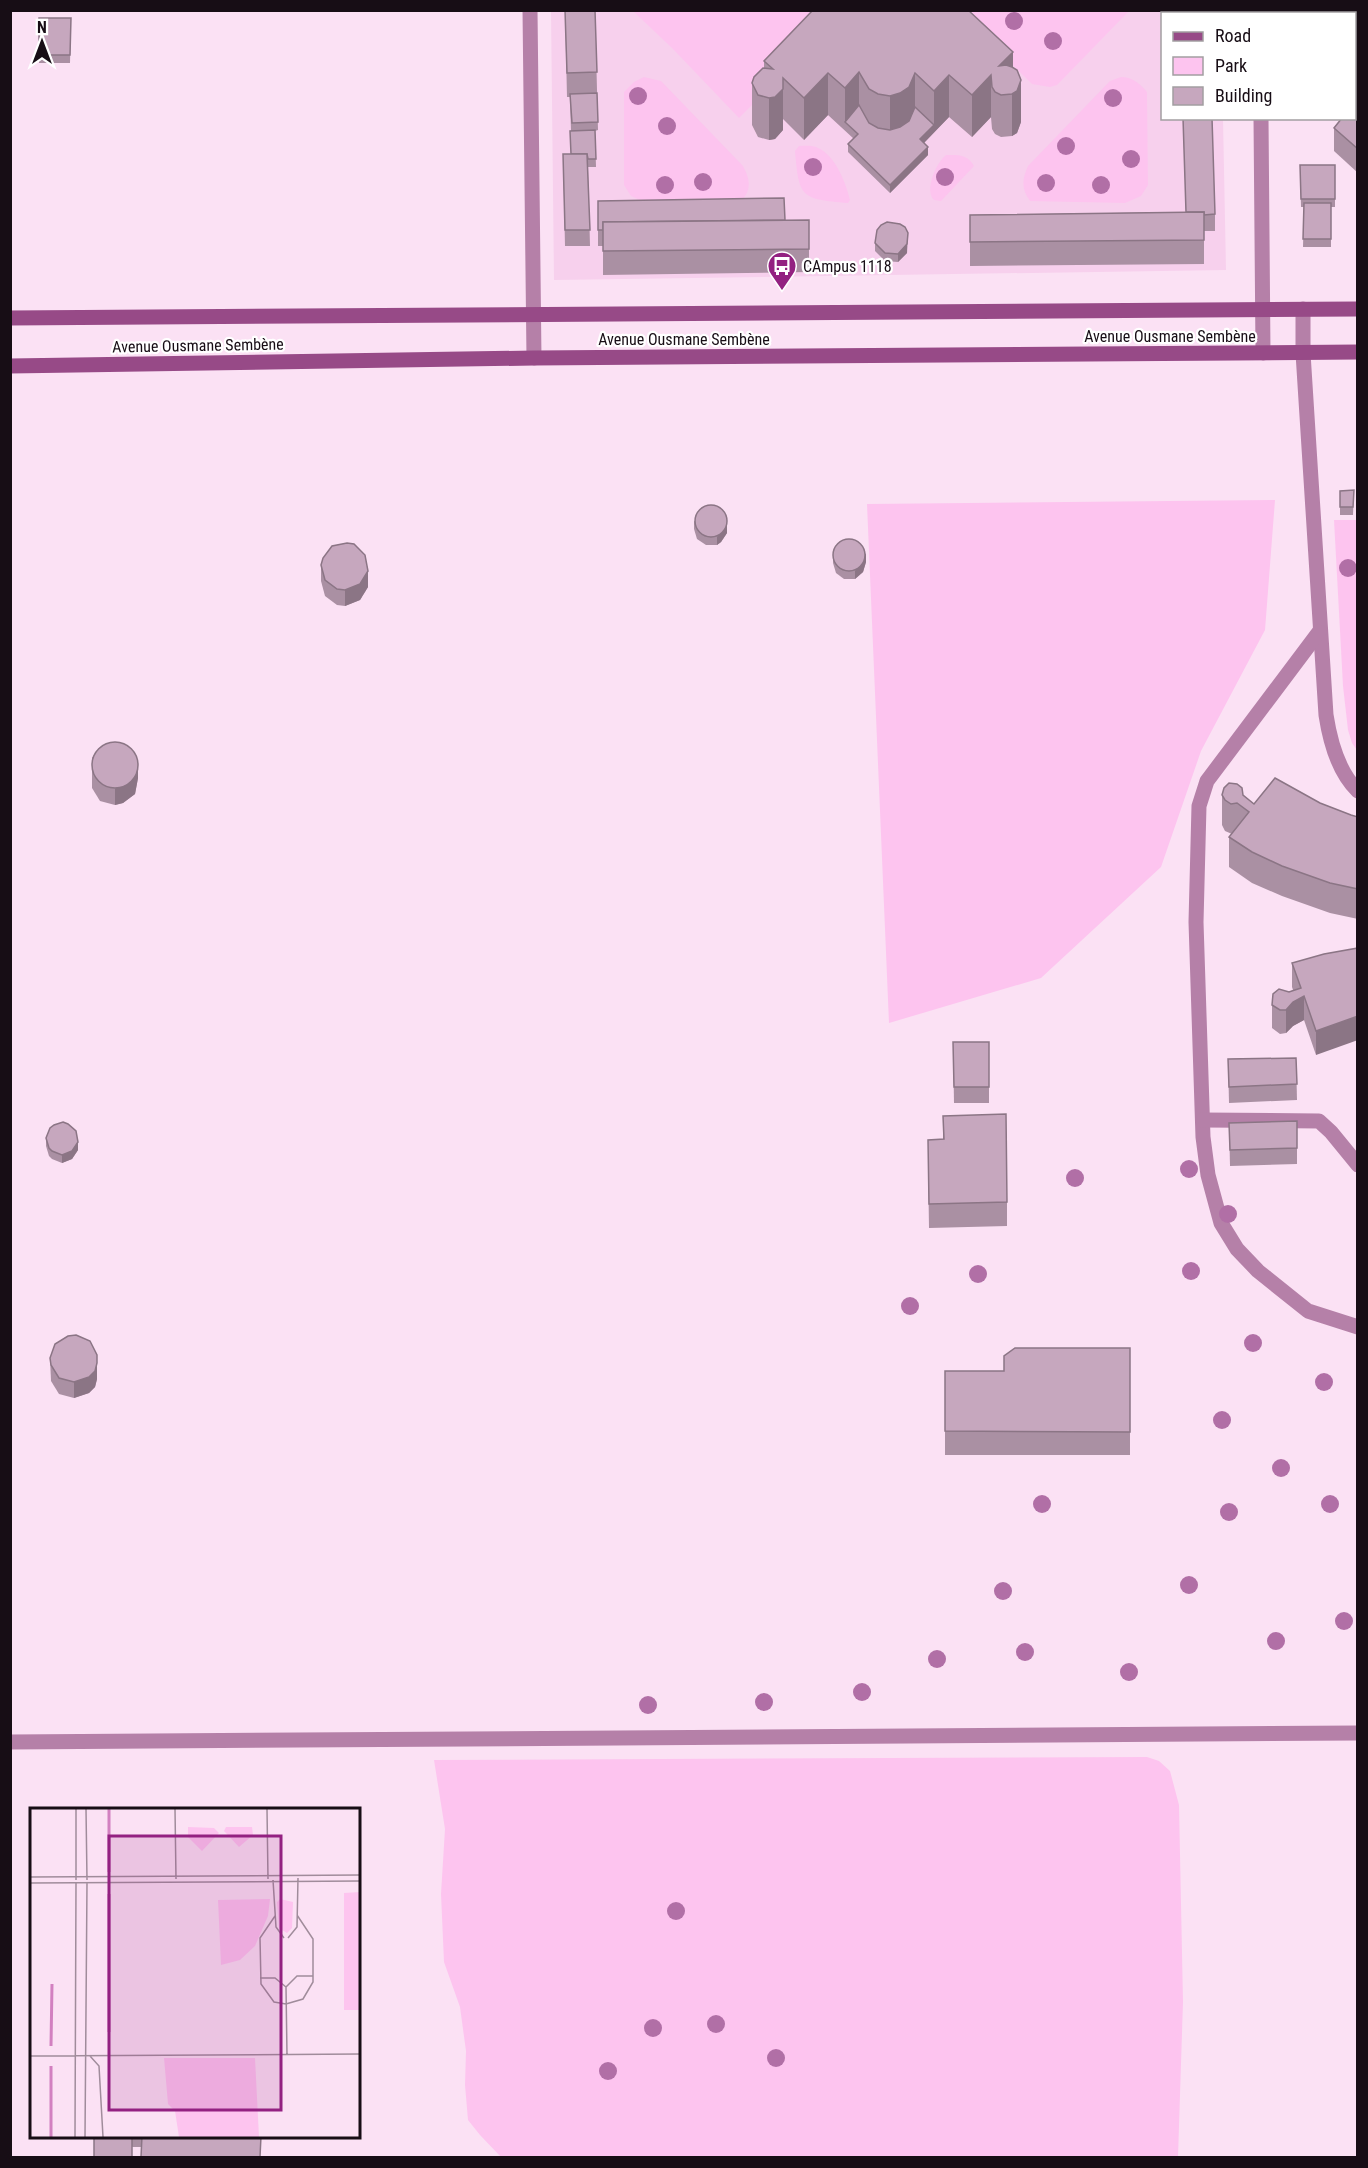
<svg xmlns="http://www.w3.org/2000/svg" width="1368" height="2168" viewBox="0 0 1368 2168" font-family="'Roboto Condensed',sans-serif">
<rect width="100%" height="100%" fill="#fbe1f4"/>
<!-- built -->
<path fill="#f7d0ed" d="M 551,11 L 1221,11 L 1221,13 L 1162,14 L 1162,118 L 1223,119 L 1226,270 L 554,280 Z"/>
<!-- green -->
<g fill="#fdc4ef">
<path d="M 633,11 L 846,11 L 739,118 L 673,49 Z"/>
<path d="M 958,11 L 1129,11 L 1057,85 L 1050,87 L 1032,84 Z"/>
<path d="M 644,77 L 661,81 L 743,166 C 750,179 752,190 741,201 L 647,203 L 631,196 L 624,185 L 624,92 L 634,82 Z"/>
<path d="M 1121,77 C 1133,77 1140,84 1147,92 L 1148,185 L 1141,196 L 1125,203 L 1030,201 C 1021,189 1022,179 1028,166 L 1110,81 Z"/>
<path d="M 799,146 C 805,146 813,145 818,148 C 835,155 846,183 850,200 L 848,203 C 801,199 799,198 795,151 Z"/>
<path d="M 946,155 C 959,155 967,154 974,166 L 941,201 L 934,200 C 924,190 936,163 946,155 Z"/>
<path d="M 1275,500 L 1265,630 L 1201,751 L 1161,867 L 1041,978 L 889,1023 L 867,504 Z"/>
<path d="M 1334,520 L 1357,520 L 1357,750 L 1352,743 L 1348,730 L 1343,686 Z"/>
<path d="M 1147,1757 L 1159,1761 L 1170,1771 L 1179,1805 L 1183,2002 L 1178,2157 L 501,2157 L 480,2135 L 468,2120 L 465,2085 L 466,2051 L 460,2007 L 444,1962 L 441,1894 L 445,1829 L 434,1760 Z"/>
</g>
<g fill="none" stroke-linecap="round" stroke-linejoin="round">
<!-- service -->
<g stroke="#b580a8" stroke-width="15">
<path d="M 1303,309 L 1303,353 L 1326,715 C 1330,741 1338,772 1358,791"/>
<path d="M 1319,632 L 1207,781 L 1199,806 L 1196,922 L 1203,1137 L 1208,1175 L 1221,1223 L 1237,1249 L 1258,1271 L 1308,1311 L 1358,1327"/>
<path d="M 1203,1120 L 1319,1121 L 1331,1132 L 1358,1165"/>
</g>
<!-- minor -->
<g stroke="#b580a8" stroke-width="15">
<path d="M 530,10 L 534,358"/>
<path d="M 1259,10 L 1259,14"/>
<path d="M 1261,118 L 1263,353"/>
<path d="M 10,1742 L 1358,1733"/>
</g>
<!-- secondary -->
<g stroke="#974a87" stroke-width="15">
<path d="M 10,318 L 1358,309"/>
<path d="M 10,366 L 534,358 L 1358,352"/>
</g>
</g>
<!-- trees -->
<g fill="#b16fa6">
<circle cx="1014" cy="21" r="9"/>
<circle cx="1053" cy="41" r="9"/>
<circle cx="638" cy="96" r="9"/>
<circle cx="1113" cy="98" r="9"/>
<circle cx="667" cy="126" r="9"/>
<circle cx="1066" cy="146" r="9"/>
<circle cx="1131" cy="159" r="9"/>
<circle cx="813" cy="167" r="9"/>
<circle cx="945" cy="177" r="9"/>
<circle cx="703" cy="182" r="9"/>
<circle cx="1046" cy="183" r="9"/>
<circle cx="665" cy="185" r="9"/>
<circle cx="1101" cy="185" r="9"/>
<circle cx="1348" cy="568" r="9"/>
<circle cx="1189" cy="1169" r="9"/>
<circle cx="1075" cy="1178" r="9"/>
<circle cx="1228" cy="1214" r="9"/>
<circle cx="1191" cy="1271" r="9"/>
<circle cx="978" cy="1274" r="9"/>
<circle cx="910" cy="1306" r="9"/>
<circle cx="1253" cy="1343" r="9"/>
<circle cx="1324" cy="1382" r="9"/>
<circle cx="1222" cy="1420" r="9"/>
<circle cx="1281" cy="1468" r="9"/>
<circle cx="1042" cy="1504" r="9"/>
<circle cx="1330" cy="1504" r="9"/>
<circle cx="1229" cy="1512" r="9"/>
<circle cx="1189" cy="1585" r="9"/>
<circle cx="1003" cy="1591" r="9"/>
<circle cx="1344" cy="1621" r="9"/>
<circle cx="1276" cy="1641" r="9"/>
<circle cx="1025" cy="1652" r="9"/>
<circle cx="937" cy="1659" r="9"/>
<circle cx="1129" cy="1672" r="9"/>
<circle cx="862" cy="1692" r="9"/>
<circle cx="764" cy="1702" r="9"/>
<circle cx="648" cy="1705" r="9"/>
<circle cx="676" cy="1911" r="9"/>
<circle cx="716" cy="2024" r="9"/>
<circle cx="653" cy="2028" r="9"/>
<circle cx="776" cy="2058" r="9"/>
<circle cx="608" cy="2071" r="9"/>
</g>
<!-- wall -->
<g fill="#aa90a3">
<path d="M 565,10 L 595,10 L 598,130 L 595,131 L 596,167 L 588,167 L 590,246 L 565,246 L 563,154 L 571,154 L 571,131 L 570,97 L 567,97 Z"/>
<path d="M 39,18 L 71,18 L 70,63 L 39,63 Z"/>
<path d="M 764,61 L 1013,67 L 1021,122 L 1017,133 L 1012,136 L 1001,137 L 995,134 L 992,129 L 991,117 L 972,137 L 949,117 L 924,143 L 928,155 L 890,193 L 848,152 L 848,144 L 854,139 L 828,115 L 804,140 L 783,119 L 783,130 L 775,139 L 769,140 L 758,137 L 752,125 L 752,83 L 764,68 Z"/>
<path d="M 1358,102 L 1358,173 L 1334,151 L 1334,128 Z"/>
<path d="M 1183,118 L 1215,214 L 1215,231 L 1204,231 L 1204,264 L 970,266 L 970,215 L 1186,212 Z"/>
<path d="M 1300,165 L 1335,165 L 1335,207 L 1331,207 L 1331,247 L 1303,247 L 1304,207 L 1301,207 Z"/>
<path d="M 598,201 L 785,220 L 809,220 L 809,272 L 603,275 L 603,246 L 598,246 Z"/>
<path d="M 875,243 L 907,253 L 898,262 L 885,261 L 875,251 Z"/>
<path d="M 1354,490 L 1353,515 L 1340,515 L 1340,491 Z"/>
<path d="M 694,521 L 727,533 L 721,542 L 717,545 L 706,545 L 697,539 L 694,529 Z"/>
<path d="M 833,555 L 866,562 L 863,572 L 855,579 L 844,579 L 836,573 L 833,563 Z"/>
<path d="M 321,565 L 368,587 L 360,600 L 345,606 L 337,605 L 325,596 L 321,581 Z"/>
<path d="M 92,757 L 138,778 L 135,794 L 123,803 L 115,805 L 100,801 L 92,788 Z"/>
<path d="M 1222,795 L 1243,795 L 1254,804 L 1320,803 L 1351,815 L 1358,817 L 1358,919 L 1330,913 L 1282,896 L 1252,883 L 1229,867 L 1229,837 L 1232,834 L 1225,831 L 1222,825 Z"/>
<path d="M 1358,948 L 1316,1055 L 1304,1020 L 1293,1026 L 1286,1033 L 1280,1034 L 1272,1028 L 1272,1005 L 1289,992 L 1293,990 L 1292,987 L 1292,963 Z"/>
<path d="M 953,1042 L 989,1087 L 989,1103 L 954,1103 Z"/>
<path d="M 1296,1058 L 1297,1100 L 1229,1103 L 1228,1059 Z"/>
<path d="M 943,1116 L 1007,1202 L 1007,1226 L 929,1228 L 928,1163 L 943,1139 Z"/>
<path d="M 1297,1121 L 1297,1164 L 1230,1166 L 1229,1123 Z"/>
<path d="M 46,1138 L 78,1150 L 72,1159 L 62,1163 L 52,1159 L 49,1156 L 46,1146 Z"/>
<path d="M 1130,1348 L 1130,1455 L 945,1455 L 945,1371 L 1004,1371 Z"/>
<path d="M 50,1358 L 97,1379 L 95,1387 L 89,1393 L 74,1398 L 59,1394 L 51,1381 Z"/>
<path d="M 94,2136 L 261,2136 L 141,2147 L 133,2147 Z"/>
</g>
<!-- shaded-wall -->
<g fill="#8b7585">
<path d="M 1013,52 L 1013,94 L 1021,80 L 1021,122 L 1017,133 L 1012,136 L 1012,94 L 999,66 Z"/>
<path d="M 859,72 L 859,114 L 845,122 L 845,88 Z"/>
<path d="M 828,73 L 828,115 L 804,140 L 804,98 Z"/>
<path d="M 915,73 L 915,115 L 890,138 L 890,96 Z"/>
<path d="M 949,75 L 949,117 L 920,147 L 920,139 L 934,125 L 934,91 Z"/>
<path d="M 991,75 L 991,117 L 972,137 L 972,95 Z"/>
<path d="M 783,89 L 783,130 L 775,139 L 769,140 L 769,98 Z"/>
<path d="M 928,147 L 928,155 L 890,193 L 890,185 Z"/>
<path d="M 908,233 L 907,253 L 898,262 L 898,254 Z"/>
<path d="M 727,524 L 727,533 L 721,542 L 717,545 L 717,537 Z"/>
<path d="M 866,553 L 866,562 L 863,572 L 855,579 L 855,571 Z"/>
<path d="M 368,571 L 368,587 L 360,600 L 345,606 L 345,590 Z"/>
<path d="M 138,762 L 138,778 L 135,794 L 123,803 L 115,805 L 115,789 Z"/>
<path d="M 1304,996 L 1304,1020 L 1293,1026 L 1286,1033 L 1286,1010 L 1293,1002 Z"/>
<path d="M 1358,1016 L 1358,1040 L 1316,1055 L 1316,1031 Z"/>
<path d="M 78,1142 L 78,1150 L 72,1159 L 62,1163 L 62,1155 Z"/>
<path d="M 97,1363 L 97,1379 L 95,1387 L 89,1393 L 74,1398 L 74,1382 Z"/>
</g>
<!-- building -->
<g fill="#c6a7be" stroke="#8b7585" stroke-width="1.5">
<path d="M 565,10 L 595,10 L 597,72 L 567,73 Z"/>
<path d="M 813,10 L 968,10 L 1013,52 L 999,66 L 1006,65 L 1012,67 L 1017,70 L 1021,80 L 1017,91 L 1012,94 L 1001,95 L 995,92 L 992,87 L 991,75 L 972,95 L 949,75 L 934,91 L 915,73 L 909,87 L 900,93 L 890,96 L 878,94 L 869,89 L 859,72 L 845,88 L 828,73 L 804,98 L 783,78 L 783,89 L 775,97 L 769,98 L 758,95 L 752,83 L 754,77 L 763,68 L 773,69 L 764,61 Z"/>
<path d="M 39,18 L 71,18 L 70,55 L 39,55 Z"/>
<path d="M 597,93 L 598,122 L 572,123 L 570,94 Z"/>
<path d="M 1358,102 L 1358,149 L 1334,128 L 1342,118 L 1354,118 L 1354,105 Z"/>
<path d="M 859,105 L 869,123 L 878,128 L 890,130 L 900,127 L 909,121 L 915,107 L 934,125 L 920,139 L 928,147 L 890,185 L 848,144 L 858,134 L 845,122 Z"/>
<path d="M 1183,118 L 1212,118 L 1215,214 L 1204,215 L 1204,212 L 1186,212 Z"/>
<path d="M 595,130 L 596,159 L 588,159 L 587,154 L 571,154 L 570,131 Z"/>
<path d="M 563,154 L 587,154 L 590,230 L 565,230 Z"/>
<path d="M 1300,165 L 1335,165 L 1335,199 L 1301,199 Z"/>
<path d="M 784,198 L 785,220 L 603,222 L 603,230 L 598,230 L 598,201 Z"/>
<path d="M 1304,203 L 1331,203 L 1331,239 L 1303,239 Z"/>
<path d="M 1204,212 L 1204,240 L 970,242 L 970,215 Z"/>
<path d="M 809,220 L 809,249 L 603,251 L 603,222 Z"/>
<path d="M 887,222 L 900,224 L 905,227 L 908,233 L 907,244 L 898,254 L 885,253 L 875,243 L 877,230 L 881,225 Z"/>
<path d="M 1354,490 L 1353,507 L 1340,507 L 1340,491 Z"/>
<circle cx="711" cy="521" r="16"/>
<circle cx="849" cy="555" r="16"/>
<path d="M 347,543 L 354,544 L 365,555 L 368,571 L 360,584 L 345,590 L 337,589 L 325,580 L 321,565 L 323,558 L 332,546 Z"/>
<circle cx="115" cy="765" r="23"/>
<path d="M 1275,778 L 1320,803 L 1351,815 L 1358,817 L 1358,889 L 1330,883 L 1282,866 L 1252,852 L 1229,837 L 1249,812 L 1237,803 L 1231,804 L 1225,800 L 1222,795 L 1224,788 L 1229,783 L 1237,784 L 1242,788 L 1243,795 L 1254,804 Z"/>
<path d="M 1358,948 L 1358,1016 L 1316,1031 L 1304,996 L 1293,1002 L 1286,1010 L 1280,1010 L 1272,1005 L 1273,994 L 1279,989 L 1289,992 L 1301,988 L 1292,963 L 1324,954 Z"/>
<path d="M 953,1042 L 989,1042 L 989,1087 L 954,1087 Z"/>
<path d="M 1296,1058 L 1297,1084 L 1229,1087 L 1228,1059 Z"/>
<path d="M 1006,1114 L 1007,1202 L 929,1204 L 928,1140 L 944,1139 L 943,1116 Z"/>
<path d="M 1297,1121 L 1297,1148 L 1230,1150 L 1229,1123 Z"/>
<path d="M 63,1122 L 68,1124 L 76,1131 L 78,1142 L 72,1151 L 62,1155 L 52,1151 L 49,1148 L 46,1138 L 50,1128 L 54,1125 Z"/>
<path d="M 76,1335 L 90,1341 L 97,1355 L 97,1363 L 95,1371 L 89,1377 L 74,1382 L 59,1378 L 51,1365 L 50,1358 L 55,1344 L 68,1336 Z"/>
<path d="M 1015,1348 L 1130,1348 L 1130,1432 L 945,1431 L 945,1371 L 1004,1371 L 1004,1356 Z"/>
<rect x="94" y="2136" width="38" height="21"/>
<path d="M 142,2136 L 261,2136 L 260,2157 L 141,2157 Z"/>
</g>
<!-- icons -->
<defs>
<g id="bus-pin" transform="scale(1.5)"><path d="M0 17L-7.5 6A9.5 9.5 0 1 1 7.5 6Z" fill="#932181" stroke="#fff"/><path d="M-5-6H5V4H4V6H2V4H-2V6H-4V4H-5ZM-3.5-4V0h7V-4ZM-3.5 1.2v1.5H-2V1.2ZM2 1.2v1.5H3.5V1.2Z" fill="#fff"/></g>
</defs>
<g fill-rule="evenodd">
<use href="#bus-pin" x="782" y="266"/>
</g>
<g text-anchor="middle" stroke-width="4.5" stroke-linejoin="round" paint-order="stroke">
<!-- poi labels -->
<g font-size="16" fill="#170d15" stroke="#fff" text-anchor="start">
<text x="803" y="272">CAmpus 1118</text>
</g>
<!-- street labels -->
<g font-size="16" fill="#170d15" stroke="#fff">
<text x="1170" y="342">Avenue Ousmane Sembène</text>
<text x="684" y="345">Avenue Ousmane Sembène</text>
<text transform="translate(198 345) rotate(-1)" y="6">Avenue Ousmane Sembène</text>
</g>
</g>
<!-- overview -->
<g transform="translate(30 1808)">
<rect width="330" height="330" fill="#fbe1f4"/>
<path d="M 158,19 L 184,20 L 189,25 L 172,43 L 158,29 ZM 196,19 L 222,19 L 223,27 L 209,39 L 194,23 ZM 330,84 L 330,202 L 314,202 L 314,85 ZM 240,91 L 238,108 L 225,138 L 210,152 L 191,157 L 188,92 ZM 250,91 L 263,94 L 262,120 L 257,125 L 249,120 L 247,94 ZM 134,250 L 225,250 L 229,329 L 149,329 L 145,303 L 138,296 Z" fill="#fdc4ef"/>
<path fill="none" stroke="#d280c0" stroke-width="3" d="M 79,64 L 79,1M 79,224 L 79,86M 21,238 L 22,176M 21,329 L 21,258"/>
<path fill="none" stroke="#a08c9b" stroke-width="1.5" d="M 56,1 L 57,72M 145,1 L 146,71M 237,1 L 238,71M 0,69 L 330,67M 46,72 L 46,1M 243,72 L 246,119 L 254,130M 0,75 L 330,73M 245,108 L 230,130 L 231,176 L 244,194 L 256,196 L 273,191 L 283,174 L 283,131 L 267,107M 258,130 L 267,119 L 268,70M 230,170 L 245,170 L 256,179 L 257,247M 256,179 L 267,168 L 283,168M 0,248 L 330,246M 60,248 L 69,258 L 73,329M 45,329 L 46,75M 55,329 L 57,75"/>
<path fill="#932181" fill-opacity="0.15" stroke="#932181" stroke-width="3" d="M 79,28 L 251,28 L 251,302 L 79,302 Z"/>
<rect width="330" height="330" fill="none" stroke="#170d15" stroke-width="3"/>
</g>
<!-- border -->
<rect width="1368" height="2168" fill="none" stroke="#170d15" stroke-width="24"/>
<!-- legend -->
<rect x="1161" y="12" width="195" height="108" fill="#ffffff" stroke="#a29ea1" stroke-width="1.5"/>
<rect x="1173" y="32" width="30" height="9" fill="#974a87" stroke="#a29ea1" stroke-width="1.5"/>
<text x="1215" y="42" font-size="18" fill="#170d15">Road</text>
<rect x="1173" y="57" width="30" height="18" fill="#fdc4ef" stroke="#a29ea1" stroke-width="1.5"/>
<text x="1215" y="72" font-size="18" fill="#170d15">Park</text>
<rect x="1173" y="87" width="30" height="18" fill="#c6a7be" stroke="#a29ea1" stroke-width="1.5"/>
<text x="1215" y="102" font-size="18" fill="#170d15">Building</text>
<!-- north arrow -->
<g transform="translate(42 42)" stroke="#ffffff" stroke-width="4.5" paint-order="stroke">
<path d="M0-4.5L10 22L0 15L-10 22Z" fill="#170d15"/>
<text y="-9" font-size="16" font-weight="bold" text-anchor="middle" fill="#170d15">N</text>
</g>
</svg>
